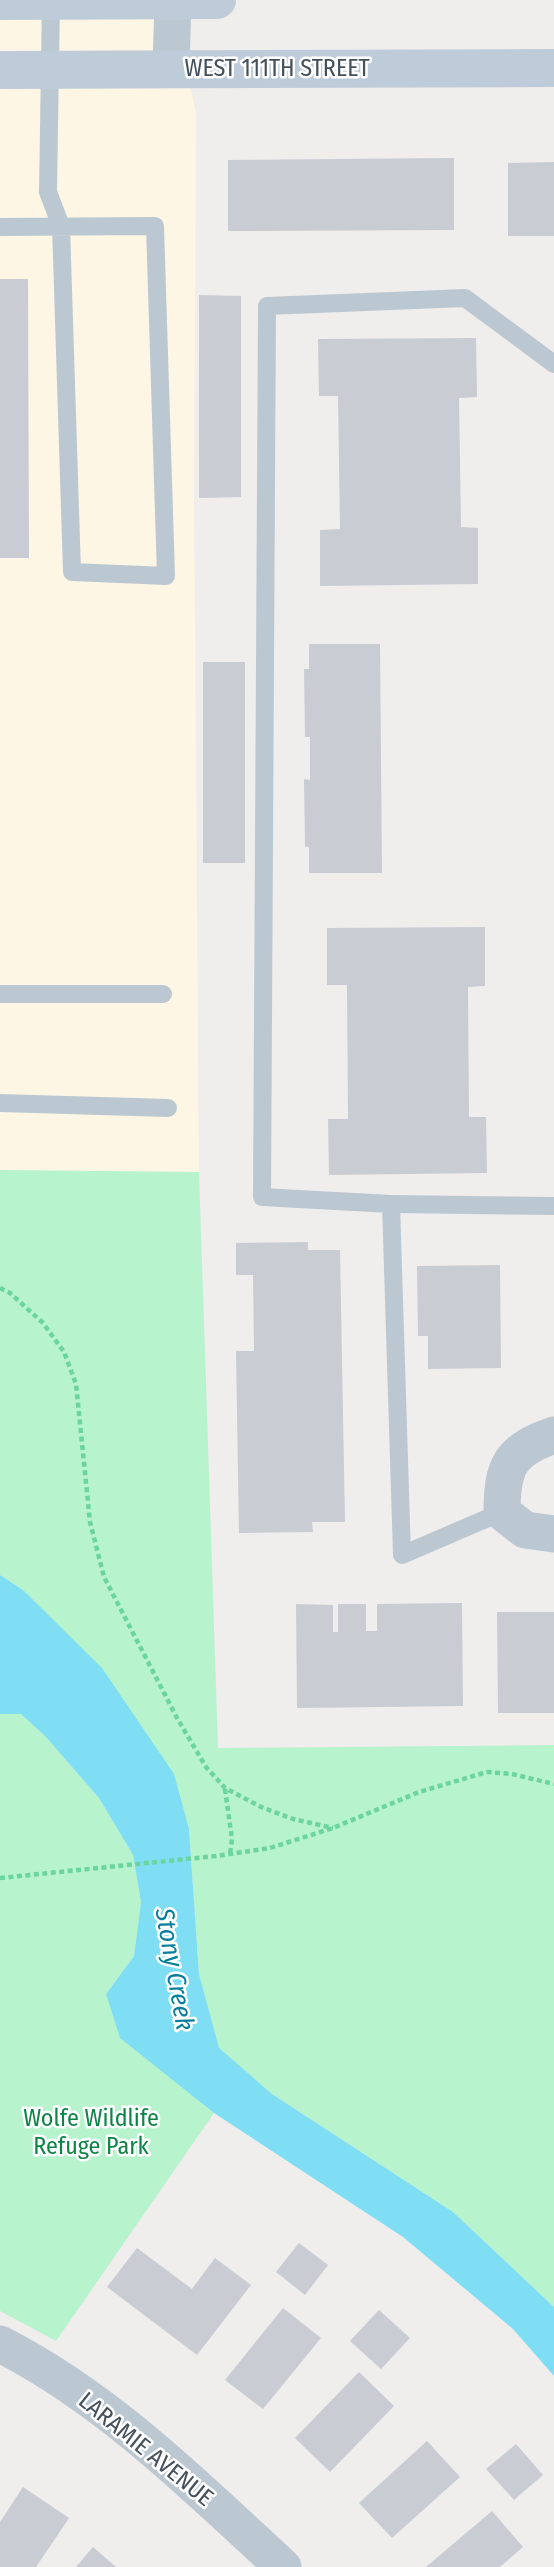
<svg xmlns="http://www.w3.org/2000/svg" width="554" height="2567" viewBox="0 0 554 2567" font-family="'Fira Sans Condensed',sans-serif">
<rect width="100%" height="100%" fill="#f0eded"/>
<!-- commercial -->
<path fill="#fdf6e4" d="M 173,0 L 196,114 L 194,496 L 199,1172 L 0,1170 L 0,2 Z"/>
<!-- green -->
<g fill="#b7f3cd">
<path d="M 0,1170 L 199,1172 L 218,1748 L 554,1745 L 554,2307 L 453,2212 L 272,2094 L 218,2048 L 199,1974 L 189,1829 L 23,1590 L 0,1575 Z"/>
<path d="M 0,1714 L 21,1714 L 45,1736 L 99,1798 L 133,1855 L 141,1902 L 134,1956 L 106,1994 L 121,2038 L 214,2113 L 56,2341 L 0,2311 Z"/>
</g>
<!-- water -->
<path fill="#80def4" d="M 0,1575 L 23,1590 L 102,1668 L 174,1774 L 189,1829 L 199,1974 L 219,2048 L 272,2094 L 453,2212 L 554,2307 L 554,2376 L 513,2329 L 403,2237 L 214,2113 L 120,2038 L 106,1994 L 134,1956 L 141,1902 L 133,1855 L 99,1798 L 45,1736 L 21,1714 L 0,1714 Z"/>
<!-- building -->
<g fill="#c9ccd3">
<path d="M 454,158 L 454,230 L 228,231 L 228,160 Z"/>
<path d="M 554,162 L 554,236 L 508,236 L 508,163 Z"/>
<path d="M 0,279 L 28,279 L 29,558 L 0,558 Z"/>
<path d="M 199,295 L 241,296 L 241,497 L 199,498 Z"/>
<path d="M 476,338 L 477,397 L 459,398 L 461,527 L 478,528 L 478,584 L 320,586 L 320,530 L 340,529 L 338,396 L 319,396 L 318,339 Z"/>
<path d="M 309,644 L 380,644 L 382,873 L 309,873 L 309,847 L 305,847 L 304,779 L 310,780 L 310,737 L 305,737 L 304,669 L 309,669 Z"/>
<rect x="203" y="662" width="42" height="201"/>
<path d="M 485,927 L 485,986 L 468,987 L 469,1117 L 486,1117 L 487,1173 L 329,1175 L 328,1119 L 348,1119 L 347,985 L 327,985 L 327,928 Z"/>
<path d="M 308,1242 L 308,1250 L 340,1250 L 345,1522 L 312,1522 L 313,1532 L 239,1533 L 236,1351 L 254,1351 L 253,1275 L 236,1275 L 236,1243 Z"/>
<path d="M 500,1265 L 501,1368 L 428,1369 L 428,1336 L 418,1336 L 417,1266 Z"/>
<path d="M 462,1603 L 463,1706 L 297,1708 L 296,1604 L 333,1605 L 333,1632 L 338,1632 L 338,1604 L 366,1604 L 366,1631 L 377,1631 L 377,1604 Z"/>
<path d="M 497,1612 L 554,1612 L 554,1713 L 498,1713 Z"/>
<path d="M 299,2243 L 328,2265 L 305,2295 L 276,2272 Z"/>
<path d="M 137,2248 L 192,2289 L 215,2258 L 251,2285 L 197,2355 L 107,2287 Z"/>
<path d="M 283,2308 L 321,2338 L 263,2409 L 225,2380 Z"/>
<path d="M 379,2310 L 410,2338 L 381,2369 L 350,2341 Z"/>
<path d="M 359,2372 L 394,2406 L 330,2472 L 295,2438 Z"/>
<path d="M 427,2441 L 460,2477 L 392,2538 L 359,2503 Z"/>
<path d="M 516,2444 L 543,2475 L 514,2500 L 486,2469 Z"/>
<path d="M 23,2487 L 69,2518 L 36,2567 L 0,2567 L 0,2522 Z"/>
<path d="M 492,2511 L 523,2547 L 500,2567 L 426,2567 Z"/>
<path d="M 93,2547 L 116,2567 L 76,2567 Z"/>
</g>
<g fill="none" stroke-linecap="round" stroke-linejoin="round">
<!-- path -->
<g stroke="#6cd49e" stroke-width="4.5" stroke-dasharray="5 3.5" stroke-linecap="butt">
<path d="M 0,1288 L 10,1293 L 43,1323 L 64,1352 L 76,1384 L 90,1522 L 104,1577 L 177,1718 L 206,1767 L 225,1788 L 261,1807 L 293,1819 L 333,1828"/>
<path d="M 225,1789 L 232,1839 L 230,1854"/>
<path d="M 0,1878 L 216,1856 L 270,1848 L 333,1828 L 419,1792 L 487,1772 L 512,1774 L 554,1784"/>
</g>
<!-- lane -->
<g stroke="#bcc8d1" stroke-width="18">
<path d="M 0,227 L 155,226 L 166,576 L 72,572 L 61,226 L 48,192 L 51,1"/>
<path d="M 0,994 L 163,994"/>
<path d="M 0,1103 L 168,1108"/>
<path d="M 391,1204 L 554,1206"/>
<path d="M 502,1512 L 402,1555 L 391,1204 L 262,1197 L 267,306 L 465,298 L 554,364"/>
</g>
<!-- street -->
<g stroke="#bcc8d1" stroke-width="37">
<path d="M 171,69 L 173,0"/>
<path d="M 554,1435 C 510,1450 502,1466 502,1512 L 525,1530 L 554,1534"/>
<path d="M 0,2344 C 108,2399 195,2486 283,2567"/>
</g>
<!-- secondary -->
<g stroke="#becbd9" stroke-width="38">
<path d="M 0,1 L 217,0"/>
<path d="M 0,70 L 554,68"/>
</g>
</g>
<g text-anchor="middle" stroke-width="5" stroke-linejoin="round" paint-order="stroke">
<!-- street labels -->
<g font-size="24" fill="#44515c" stroke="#fff">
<text x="277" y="76">WEST 111TH STREET</text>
<text transform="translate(146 2449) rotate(39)" y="8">LARAMIE AVENUE</text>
</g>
<!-- park labels -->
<g font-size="24" fill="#0e8447" stroke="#fff">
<text x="91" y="2126">Wolfe Wildlife<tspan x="91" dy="28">Refuge Park</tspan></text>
</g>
<!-- water labels -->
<g font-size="26" font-style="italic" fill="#037e9b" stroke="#fff">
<text transform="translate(175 1969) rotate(80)" y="9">Stony Creek</text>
</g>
</g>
</svg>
